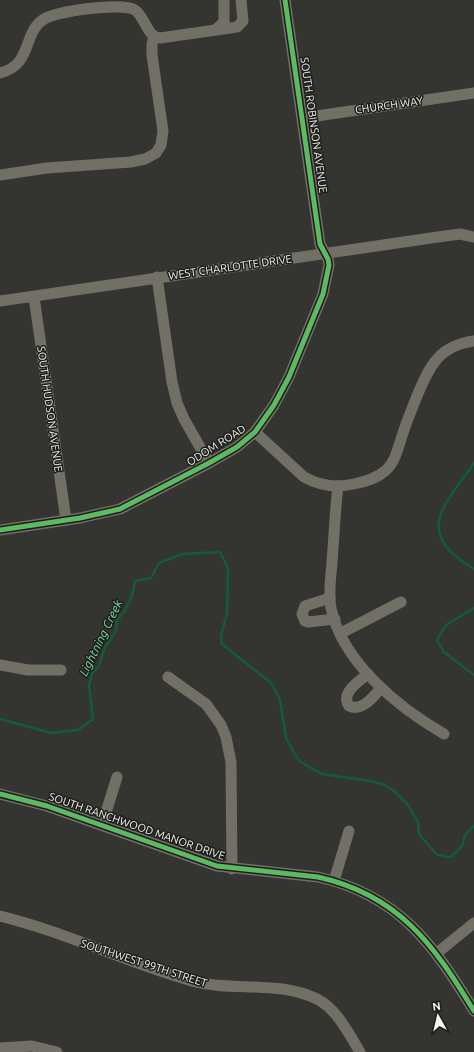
<svg xmlns="http://www.w3.org/2000/svg" width="474" height="1052" viewBox="0 0 474 1052" font-family="Ubuntu,sans-serif">
<rect width="100%" height="100%" fill="#343530"/>
<g fill="none" stroke-linecap="round" stroke-linejoin="round">
<!-- stream -->
<g stroke="#145b3b" stroke-width="2.5">
<path d="M 474,463 C 443,507 413,533 474,569"/>
<path d="M 474,608 L 446,625 L 437,640 L 444,652 L 474,675"/>
<path d="M 0,719 L 51,733 L 78,730 L 93,719 L 89,685 L 92,673 L 99,666 L 105,647 L 116,631 L 117,620 L 124,612 L 132,596 L 135,581 L 151,578 L 159,563 L 182,554 L 220,552 L 228,568 L 227,613 L 221,636 L 222,644 L 271,683 L 280,700 L 286,738 L 299,761 L 322,774 L 370,781 L 385,785 L 394,791 L 408,805 L 418,822 L 419,834 L 436,854 L 447,857 L 451,857 L 462,846 L 465,835 L 474,826"/>
</g>
<!-- minor -->
<g stroke="#727066" stroke-width="11">
<path d="M 215,30 L 224,22 L 224,0"/>
<path d="M 0,73 C 33,65 22,33 44,19 C 57,11 122,2 135,10 C 145,17 147,37 160,38 L 237,27 L 243,21 L 241,0"/>
<path d="M 303,118 L 474,93"/>
<path d="M 0,175 L 47,168 L 131,162 L 145,159 L 156,153 L 161,145 L 163,131 L 152,55 L 152,44 L 154,37"/>
<path d="M 157,277 L 172,382 L 177,403 L 184,419 L 209,463"/>
<path d="M 34,297 L 66,520"/>
<path d="M 0,301 L 438,237 L 460,234 L 474,237"/>
<path d="M 255,432 L 304,477 C 320,486 336,488 354,484 C 364,482 377,478 385,471 C 395,463 398,448 402,436 C 406,423 412,409 417,396 C 430,366 438,346 474,341"/>
<path d="M 338,486 C 335,512 334,537 332,562 C 331,577 328,593 331,608 C 342,662 399,708 444,734"/>
<path d="M 0,530 L 80,518 L 120,509 L 209,463 L 237,447 L 255,432 L 274,405 L 289,377 L 323,294 L 329,265 L 328,259 L 320,244 L 285,0"/>
<path d="M 330,598 L 305,606 L 302,614 L 305,621 L 308,622 L 335,619"/>
<path d="M 341,633 L 401,602"/>
<path d="M 0,665 L 28,670 L 61,670"/>
<path d="M 368,674 C 359,681 340,693 349,706 C 362,712 373,697 381,688"/>
<path d="M 168,677 L 206,704 L 221,725 L 226,737 L 231,762 L 232,869"/>
<path d="M 0,794 L 47,806 L 217,866 L 318,877 C 399,895 434,945 474,1011"/>
<path d="M 102,825 L 117,777"/>
<path d="M 334,881 L 349,831"/>
<path d="M 0,916 C 66,932 127,963 192,981 C 233,992 278,980 317,999 C 337,1009 349,1034 360,1052"/>
<path d="M 437,953 L 474,923"/>
<path d="M 0,1048 L 32,1046 L 57,1052"/>
</g>
<!-- cycleway casing -->
<g stroke="#1d1d1a" stroke-width="8">
<g id="cycleway">
<path d="M 0,530 L 80,518 L 120,509 L 209,463 L 237,447 L 255,432 L 274,405 L 289,377 L 323,294 L 329,265 L 328,259 L 320,244 L 285,0"/>
<path d="M 0,794 L 47,806 L 217,866 L 318,877 C 399,895 434,945 474,1011"/>
</g>
</g>
<!-- cycleway -->
<use href="#cycleway" stroke="#5cba63" stroke-width="5"/>
</g>
<g text-anchor="middle" stroke-width="3" stroke-linejoin="round" paint-order="stroke">
<!-- street labels -->
<g font-size="11" fill="#f4f4f0" stroke="#1d1d1a">
<text transform="translate(389 105) rotate(-8)" y="4">CHURCH WAY</text>
<text transform="translate(314 125) rotate(82)" y="4">SOUTH ROBINSON AVENUE</text>
<text transform="translate(230 267) rotate(-8)" y="4">WEST CHARLOTTE DRIVE</text>
<text transform="translate(50 409) rotate(82)" y="4">SOUTH HUDSON AVENUE</text>
<text transform="translate(216 445) rotate(-32)" y="4">ODOM ROAD</text>
<text transform="translate(137 826) rotate(19)" y="4">SOUTH RANCHWOOD MANOR DRIVE</text>
<text transform="translate(144 963) rotate(18)" y="4">SOUTHWEST 99TH STREET</text>
</g>
<!-- water labels -->
<g font-size="12" font-style="italic" fill="#7ee2ab" stroke="#1d1d1a">
<text transform="translate(101 638) rotate(-64)" y="4">Lightning Creek</text>
</g>
</g>
<!-- north arrow -->
<g transform="translate(438 1016) rotate(352)" stroke="#1d1d1a" stroke-width="3" paint-order="stroke">
<path d="M0-3L7 15L0 10L-7 15Z" fill="#f4f4f0"/>
<text y="-6" font-size="11" font-weight="bold" text-anchor="middle" fill="#f4f4f0">N</text>
</g>
</svg>
